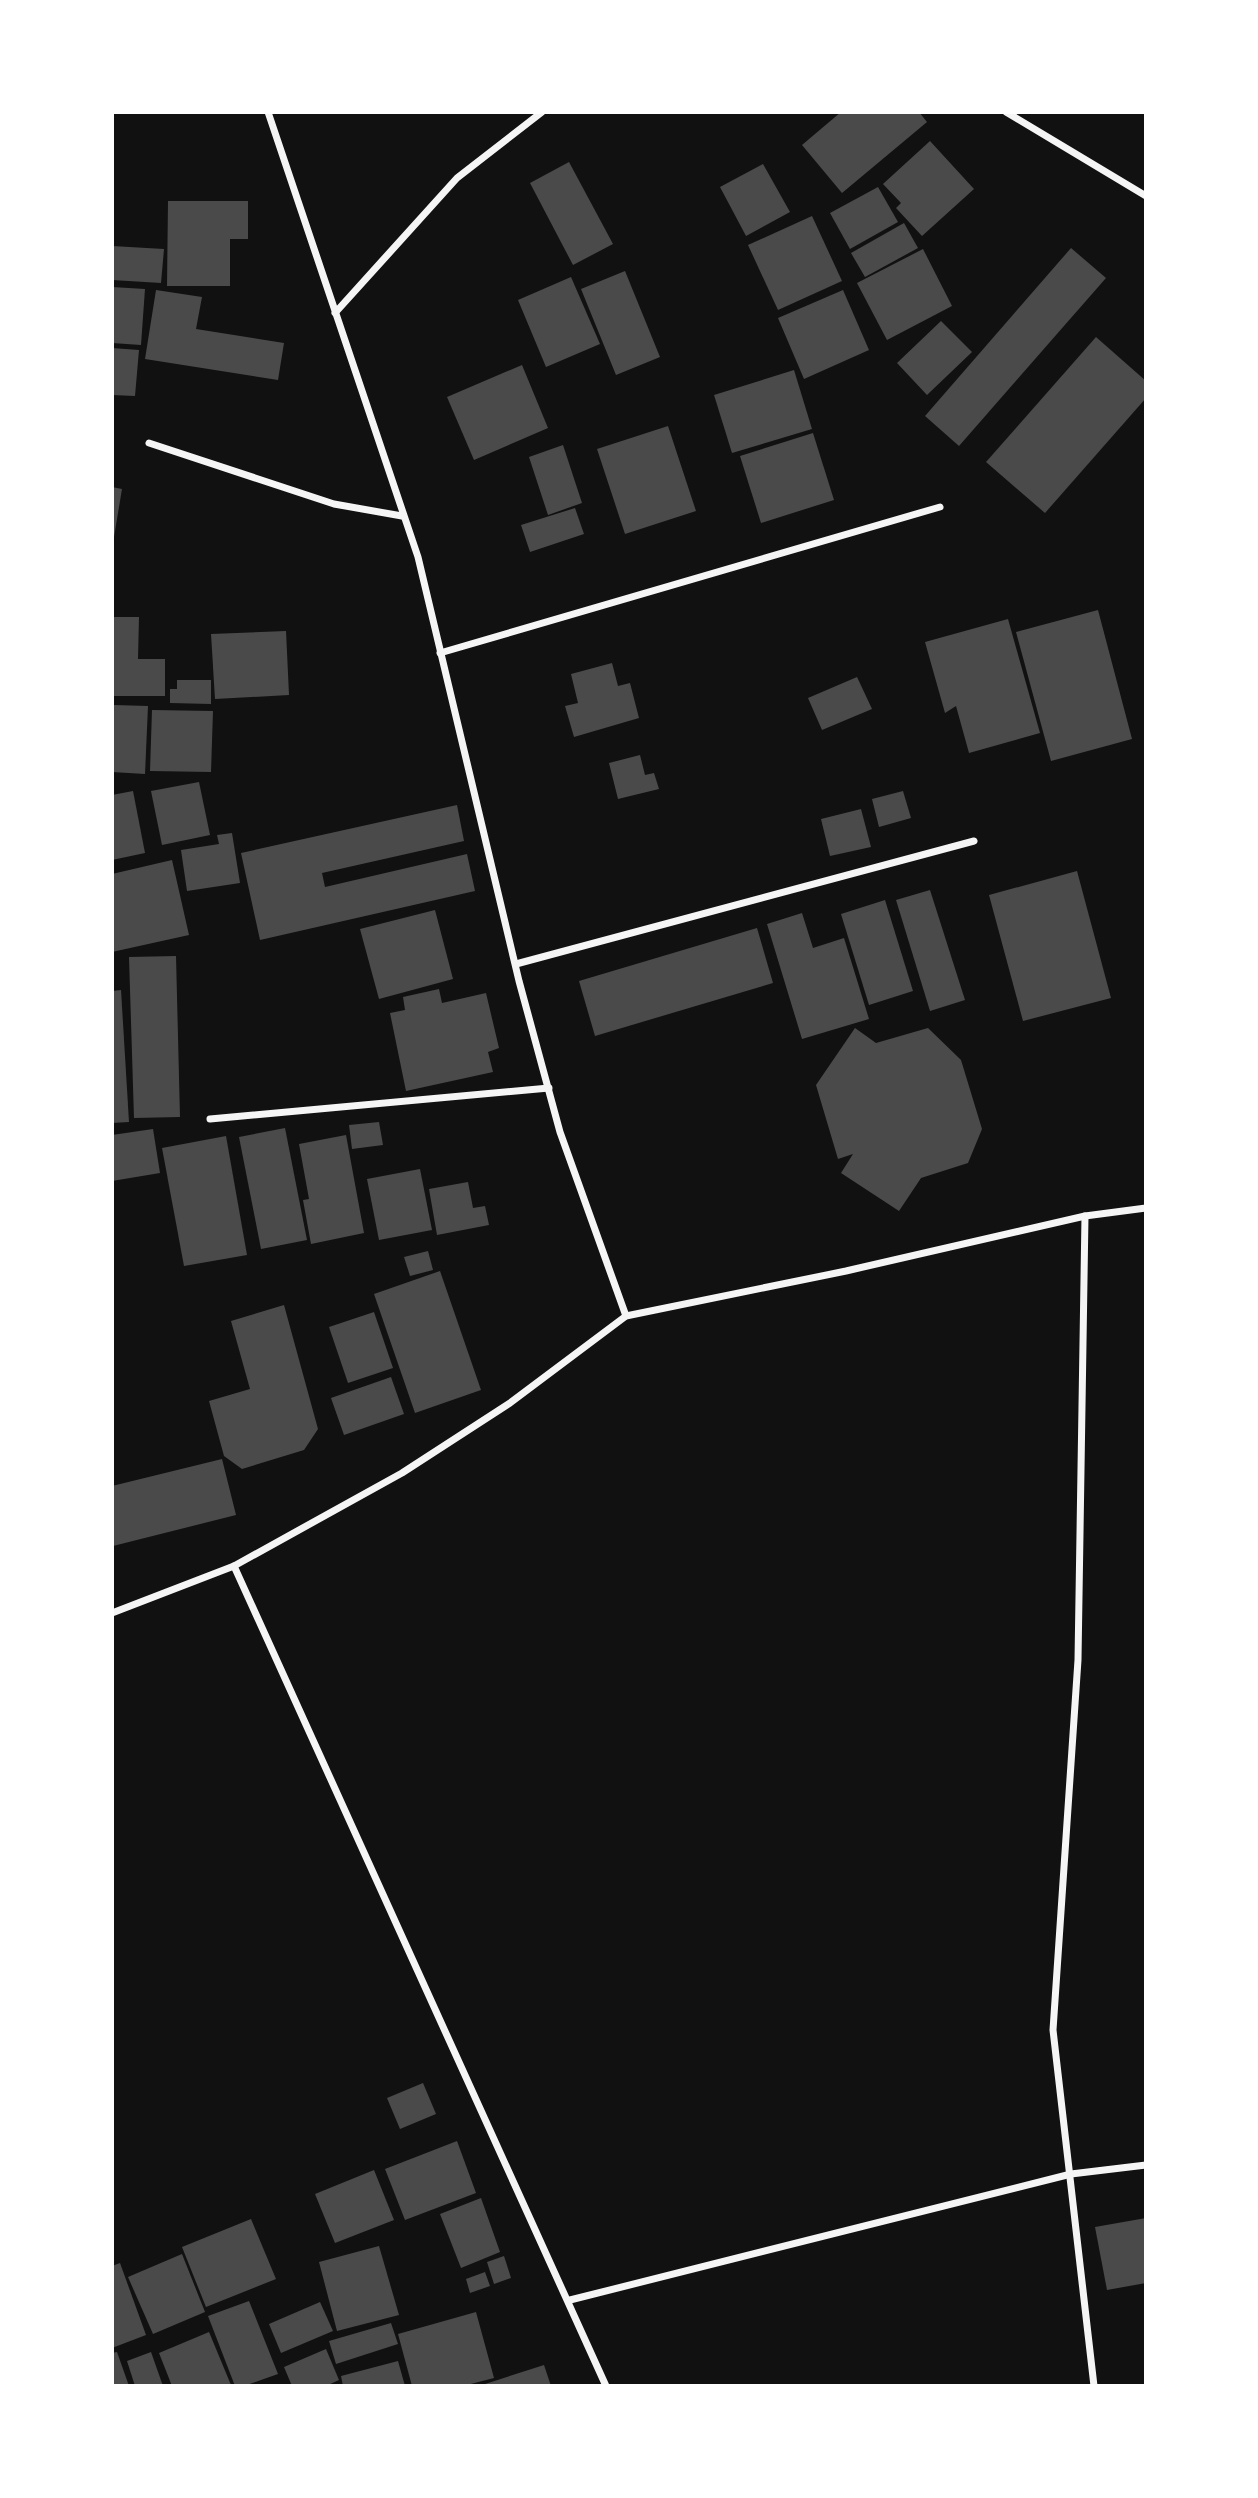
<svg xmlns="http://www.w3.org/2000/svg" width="1258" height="2498" viewBox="0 0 1258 2498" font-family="'Space Grotesk',sans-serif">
<rect width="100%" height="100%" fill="#111"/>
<!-- building -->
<g fill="#4a4a4a">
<path d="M 841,112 L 919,112 L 927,122 L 842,193 L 802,145 Z"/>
<path d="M 930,141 L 974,189 L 922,236 L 896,208 L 901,203 L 883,184 Z"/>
<path d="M 569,162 L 613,244 L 573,265 L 530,183 Z"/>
<path d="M 763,164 L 790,212 L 746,236 L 720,187 Z"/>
<path d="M 878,187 L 898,222 L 850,249 L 830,213 Z"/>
<path d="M 168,201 L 248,201 L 248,239 L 230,239 L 230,286 L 167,286 Z"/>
<path d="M 812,216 L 842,281 L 778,310 L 748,245 Z"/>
<path d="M 904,223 L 918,248 L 865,277 L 851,253 Z"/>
<path d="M 112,246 L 164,249 L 161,283 L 112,280 Z"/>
<path d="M 1071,248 L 1106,278 L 959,446 L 925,416 Z"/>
<path d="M 923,249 L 952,306 L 887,340 L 857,283 Z"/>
<path d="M 625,271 L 660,357 L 616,375 L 581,289 Z"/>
<path d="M 571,277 L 600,344 L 546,367 L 518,300 Z"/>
<path d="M 112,287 L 145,289 L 141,345 L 112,343 Z"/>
<path d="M 156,290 L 202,297 L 196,329 L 284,343 L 278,380 L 145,359 Z"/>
<path d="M 843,290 L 869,350 L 804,379 L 778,318 Z"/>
<path d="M 941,321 L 972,352 L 927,395 L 897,363 Z"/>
<path d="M 1096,337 L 1146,381 L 1146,398 L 1045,513 L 986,462 Z"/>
<path d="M 112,348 L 139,350 L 135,396 L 112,395 Z"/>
<path d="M 522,365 L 548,428 L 474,460 L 447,397 Z"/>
<path d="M 794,370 L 812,429 L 732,453 L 714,395 Z"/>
<path d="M 668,426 L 696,511 L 625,534 L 597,449 Z"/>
<path d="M 813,433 L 834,500 L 761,523 L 740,456 Z"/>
<path d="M 563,445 L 582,503 L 548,515 L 529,457 Z"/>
<path d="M 112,487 L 122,489 L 113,543 L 112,543 Z"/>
<path d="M 575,508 L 584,534 L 530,552 L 521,525 Z"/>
<path d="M 1098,610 L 1132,739 L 1051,761 L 1016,632 Z"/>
<path d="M 112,617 L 139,617 L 138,659 L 165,659 L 165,696 L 112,696 Z"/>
<path d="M 1008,619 L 1040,733 L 969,753 L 956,706 L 945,713 L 925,642 Z"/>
<path d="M 286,631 L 289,695 L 215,699 L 211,634 Z"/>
<path d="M 612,663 L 618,686 L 630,683 L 639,718 L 574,737 L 565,706 L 578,703 L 571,674 Z"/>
<path d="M 857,677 L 872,709 L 822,730 L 808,698 Z"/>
<path d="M 177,680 L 211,680 L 211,704 L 170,703 L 170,689 L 177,689 Z"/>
<path d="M 114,705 L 148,706 L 145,774 L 112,772 Z"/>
<path d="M 152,710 L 213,711 L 211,772 L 150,771 Z"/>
<path d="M 640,755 L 645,775 L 654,773 L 659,789 L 618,799 L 609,763 Z"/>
<path d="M 199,782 L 210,835 L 162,845 L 151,791 Z"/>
<path d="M 133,791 L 145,853 L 112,860 L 112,795 Z"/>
<path d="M 903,791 L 911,818 L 879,827 L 872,799 Z"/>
<path d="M 457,805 L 464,841 L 322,873 L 325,887 L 467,854 L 475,891 L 260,940 L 241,853 Z"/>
<path d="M 861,809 L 871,847 L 830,856 L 821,819 Z"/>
<path d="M 232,833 L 240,883 L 187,891 L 181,850 L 219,844 L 217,835 Z"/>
<path d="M 172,860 L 189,935 L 112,952 L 112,874 Z"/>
<path d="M 1077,871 L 1111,998 L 1023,1021 L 989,895 Z"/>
<path d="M 930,890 L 965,1000 L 930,1011 L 896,900 Z"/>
<path d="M 885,900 L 913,991 L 869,1005 L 841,914 Z"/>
<path d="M 435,910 L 453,979 L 379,999 L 360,929 Z"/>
<path d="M 802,913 L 813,948 L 844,938 L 869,1019 L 802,1039 L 767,924 Z"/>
<path d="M 757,928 L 773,983 L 595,1036 L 579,981 Z"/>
<path d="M 176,956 L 180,1117 L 134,1118 L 129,957 Z"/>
<path d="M 439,989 L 442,1003 L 486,993 L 499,1048 L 488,1052 L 493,1072 L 406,1091 L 390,1013 L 405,1010 L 403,997 Z"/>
<path d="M 121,990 L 129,1122 L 112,1123 L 112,991 Z"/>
<path d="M 855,1028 L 876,1043 L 928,1028 L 961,1060 L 982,1129 L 968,1163 L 921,1178 L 899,1211 L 841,1173 L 853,1154 L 838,1159 L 816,1085 Z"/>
<path d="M 379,1122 L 383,1145 L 352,1149 L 349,1125 Z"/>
<path d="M 285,1128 L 307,1240 L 261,1249 L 239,1137 Z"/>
<path d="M 153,1129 L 160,1173 L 112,1181 L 112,1135 Z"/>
<path d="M 346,1135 L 364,1233 L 311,1244 L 303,1200 L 309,1199 L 299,1144 Z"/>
<path d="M 226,1136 L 247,1255 L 184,1266 L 162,1148 Z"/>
<path d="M 420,1169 L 432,1230 L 379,1240 L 367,1179 Z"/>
<path d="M 468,1182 L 473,1208 L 485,1206 L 489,1225 L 437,1235 L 429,1189 Z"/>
<path d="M 428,1251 L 433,1270 L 410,1276 L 404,1257 Z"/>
<path d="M 440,1271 L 481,1390 L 415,1413 L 374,1294 Z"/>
<path d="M 284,1305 L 318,1429 L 304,1450 L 242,1469 L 224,1456 L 209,1401 L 250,1389 L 231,1321 Z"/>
<path d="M 374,1312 L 393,1368 L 348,1383 L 329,1327 Z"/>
<path d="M 391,1377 L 404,1414 L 344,1435 L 331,1398 Z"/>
<path d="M 222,1459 L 236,1515 L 113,1546 L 112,1486 Z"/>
<path d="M 423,2083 L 436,2114 L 400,2129 L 387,2098 Z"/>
<path d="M 457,2141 L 476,2193 L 405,2220 L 385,2169 Z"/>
<path d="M 374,2170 L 394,2220 L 335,2243 L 315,2194 Z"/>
<path d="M 481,2198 L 500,2252 L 461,2268 L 440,2214 Z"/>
<path d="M 1146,2218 L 1146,2283 L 1107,2290 L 1095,2227 Z"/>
<path d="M 251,2219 L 276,2279 L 206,2307 L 182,2247 Z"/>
<path d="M 379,2246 L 399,2315 L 337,2331 L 319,2262 Z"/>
<path d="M 182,2254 L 205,2312 L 153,2334 L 128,2277 Z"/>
<path d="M 504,2256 L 511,2278 L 494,2284 L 487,2262 Z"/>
<path d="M 120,2263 L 146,2335 L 112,2348 L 112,2266 Z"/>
<path d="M 485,2272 L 490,2286 L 470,2293 L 466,2279 Z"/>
<path d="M 249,2301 L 278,2374 L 244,2386 L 235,2386 L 208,2316 Z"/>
<path d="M 320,2302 L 333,2331 L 281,2353 L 269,2324 Z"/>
<path d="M 476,2312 L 494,2378 L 463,2386 L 412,2386 L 398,2334 Z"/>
<path d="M 391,2323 L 398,2344 L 336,2364 L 329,2341 Z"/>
<path d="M 209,2332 L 231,2385 L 172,2386 L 159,2353 Z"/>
<path d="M 326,2349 L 339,2380 L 326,2386 L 292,2386 L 284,2367 Z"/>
<path d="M 117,2352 L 129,2386 L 112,2386 L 112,2353 Z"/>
<path d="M 151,2352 L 163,2386 L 135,2386 L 127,2361 Z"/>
<path d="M 398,2361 L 405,2386 L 343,2386 L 341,2376 Z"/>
<path d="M 544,2365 L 551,2386 L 482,2386 L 482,2385 Z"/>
</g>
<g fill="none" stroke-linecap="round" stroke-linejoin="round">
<!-- minor -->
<g stroke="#f5f5f5" stroke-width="7">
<path d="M 268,112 L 418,557 L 519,981 L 560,1132 L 626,1316"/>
<path d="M 1006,112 L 1146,196"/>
<path d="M 335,313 L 457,178 L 542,112"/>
<path d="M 149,443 L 334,504 L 402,516"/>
<path d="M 440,653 L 940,507"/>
<path d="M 516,964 L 974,841"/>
<path d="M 210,1119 L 549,1088"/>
<path d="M 1085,1216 L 1078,1660 L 1053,2030 L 1094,2386"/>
<path d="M 234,1566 L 606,2386"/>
<path d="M 112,1613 L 234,1566 L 402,1473 L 510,1403 L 626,1316 L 846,1271 L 1085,1216 L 1146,1208"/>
<path d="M 570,2300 L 1071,2174 L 1146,2165"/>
</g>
</g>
<!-- border -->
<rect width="1258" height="2498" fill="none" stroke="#ffffff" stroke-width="228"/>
</svg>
